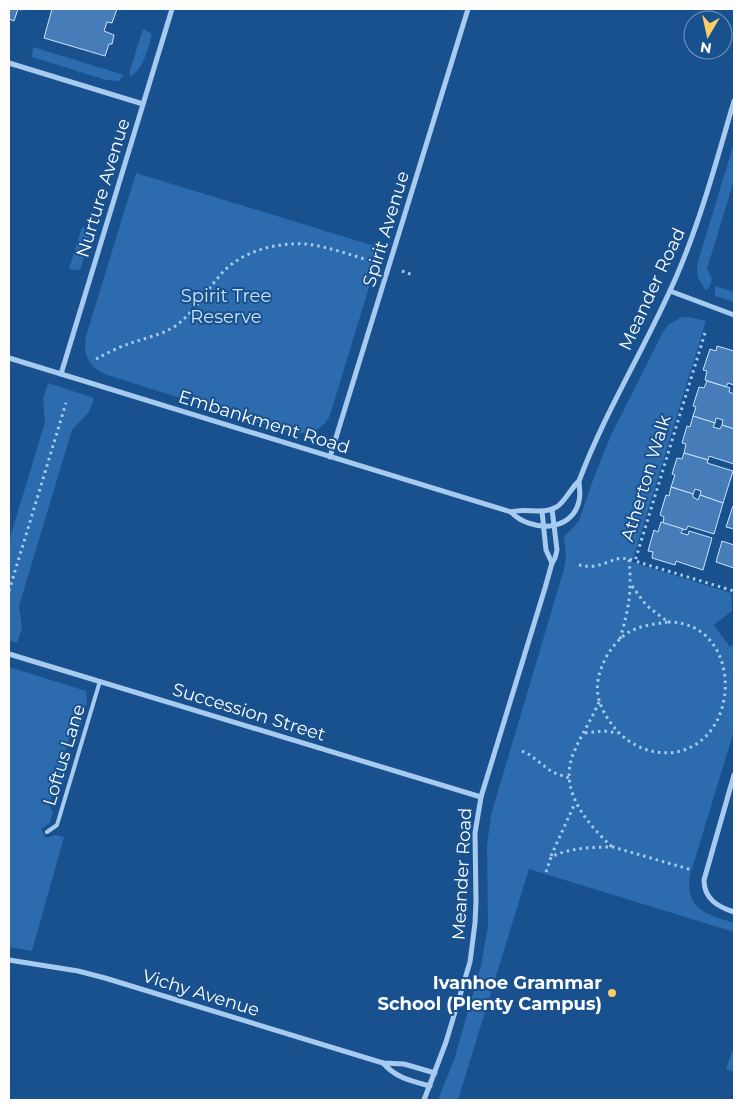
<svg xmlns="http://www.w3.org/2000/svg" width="743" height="1109" viewBox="0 0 743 1109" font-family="Montserrat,sans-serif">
<rect width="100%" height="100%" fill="#19518f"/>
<!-- green -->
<g fill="#2c6bad">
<path d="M 143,29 L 152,34 C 147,51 145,67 130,77 L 130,70 Z"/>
<path d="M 33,47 L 124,75 L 119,81 L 106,80 L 32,57 Z"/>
<path d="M 734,143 L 734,180 L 707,269 L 712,279 L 709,288 L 706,290 L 698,278 L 697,265 Z"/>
<path d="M 136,173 L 381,248 L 330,415 C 321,434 305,435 286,431 L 107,375 C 89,367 82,355 86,336 Z"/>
<path d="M 82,227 L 91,233 L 80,270 L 69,269 Z"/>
<path d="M 715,286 L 734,292 L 734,302 L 715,296 Z"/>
<path d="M 682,317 L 689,317 L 706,321 L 632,562 L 731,593 L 732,611 L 714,625 L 730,647 L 734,644 L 734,731 L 690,875 C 685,910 706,914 734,923 L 734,932 L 529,869 L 458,1100 L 438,1100 L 454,1060 L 481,966 L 488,926 L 487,846 L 491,815 L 564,569 L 566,557 L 564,537 L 578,522 L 581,515 L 593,480 L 611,435 L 663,332 L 668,325 Z"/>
<path d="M 48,383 L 94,398 L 89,412 L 72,430 L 19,606 L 22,628 L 17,643 L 9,640 L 9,541 L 45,422 L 43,399 Z"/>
<path d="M 9,667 L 86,691 L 87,701 L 80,726 L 72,730 L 65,751 L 69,758 L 63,780 L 56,783 L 49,805 L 53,812 L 50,823 L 41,829 L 46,838 L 55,835 L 64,837 L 32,951 L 9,947 Z"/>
<path d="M 734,1046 L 734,1072 L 726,1069 Z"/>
</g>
<!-- building -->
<g fill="#467db8" stroke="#cde3fa">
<path d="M 9,9 L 22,9 L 21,10 L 18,9 L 14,21 L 9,19 Z"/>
<path d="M 52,9 L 117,9 L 112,23 L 107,22 L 104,31 L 114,35 L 112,44 L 109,44 L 105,56 L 44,38 Z"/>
<path d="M 717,346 L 734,351 L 734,385 L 728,383 L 726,387 L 705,380 L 707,371 L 703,370 L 710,349 L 716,351 Z"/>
<path d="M 707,381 L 730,388 L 729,392 L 734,394 L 734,429 L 722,425 L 723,420 L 716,418 L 715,423 L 693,416 L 696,407 L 693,406 L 699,387 L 704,388 Z"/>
<path d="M 693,416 L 715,423 L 713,427 L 720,429 L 722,425 L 734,429 L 734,464 L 709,456 L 708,460 L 684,453 L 686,444 L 682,443 L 687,426 L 690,427 Z"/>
<path d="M 684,453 L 708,460 L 707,463 L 733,471 L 723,503 L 700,495 L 701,491 L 695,489 L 693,494 L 671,487 L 675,475 L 672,474 L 677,458 L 682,459 Z"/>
<path d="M 671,487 L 693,494 L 693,497 L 698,500 L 700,495 L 723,503 L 714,534 L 688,526 L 686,530 L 663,523 L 664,517 L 660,515 L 666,495 L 669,496 Z"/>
<path d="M 733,506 L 734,506 L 734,529 L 726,527 Z"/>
<path d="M 661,522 L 683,529 L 681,533 L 688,535 L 689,531 L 712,538 L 703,570 L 676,561 L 675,565 L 652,558 L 653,552 L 648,551 L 654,530 L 658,532 Z"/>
<path d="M 722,541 L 734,545 L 734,568 L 716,562 Z"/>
</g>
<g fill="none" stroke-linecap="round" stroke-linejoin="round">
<!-- path -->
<g stroke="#a7caef" stroke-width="3" stroke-dasharray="2.5 4" stroke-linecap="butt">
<path d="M 402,271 L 413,275"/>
<path d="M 705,333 L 635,561 L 734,591"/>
<path d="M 96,359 C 107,353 119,347 131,343 C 145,338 161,335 174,327 C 194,313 206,291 222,273 C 242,251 277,242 306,244 C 330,247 354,256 377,263"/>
<path d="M 579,565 C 584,566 589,567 595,566 C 612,563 616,554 635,561"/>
<path d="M 632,586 L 646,605 L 668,622"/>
<path d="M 9,591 L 66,403"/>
<path d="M 668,622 C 743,622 743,740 676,752 C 659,755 641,750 626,739 C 614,730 600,710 598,695 C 594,673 611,641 631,631 C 642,625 656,624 668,622 Z"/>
<path d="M 620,639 C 629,608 632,591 629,559"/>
<path d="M 599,702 C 591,721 579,738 572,757 C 560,793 588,824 612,847"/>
<path d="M 585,733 L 604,731 L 618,733"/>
<path d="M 522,751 L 530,755 L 552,772 L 569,778"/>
<path d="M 551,856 L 575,803"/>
<path d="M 546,872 L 551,857 C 569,848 592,847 613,847 L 692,870"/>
</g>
<!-- service -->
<path stroke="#a7caef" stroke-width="4" d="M 47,832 L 57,825 L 100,681"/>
<!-- minor -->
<g stroke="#a7caef" stroke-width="5">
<path d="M 9,63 L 143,104"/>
<path d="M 670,291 L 734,315"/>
<path d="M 9,358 L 511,512 C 530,532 572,533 579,501 C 581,494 579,487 579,481"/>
<path d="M 61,374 L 172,9"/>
<path d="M 330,457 L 468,9"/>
<path d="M 542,511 L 546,550 L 552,563"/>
<path d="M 511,512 C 527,507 543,516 558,506 C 566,500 571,488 579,481 C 606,409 647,345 677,275 C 701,219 717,159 734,101"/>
<path d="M 9,654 L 481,797"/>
<path d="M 734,775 L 704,880 C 704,899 718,907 734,912"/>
<path d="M 9,960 L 78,971 L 105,978 L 383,1063 L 404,1064 L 435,1073"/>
<path d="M 383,1063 C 396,1078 411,1081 430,1086"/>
<path d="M 424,1100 L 446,1042 L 470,962 L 475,923 L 476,902 L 475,833 L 481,797 L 545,588 L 552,563 L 555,558 L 557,550 L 552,509"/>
</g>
</g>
<!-- markers -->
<circle fill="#ffcd65" stroke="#19518f" stroke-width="2" cx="612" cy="993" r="5"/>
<g text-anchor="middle" stroke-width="4" stroke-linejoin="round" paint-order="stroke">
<!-- street labels -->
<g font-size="18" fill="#fff" stroke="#19518f">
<text transform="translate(103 188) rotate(-73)" y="6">Nurture Avenue</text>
<text transform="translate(386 229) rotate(-73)" y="6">Spirit Avenue</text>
<text transform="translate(652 289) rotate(-65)" y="6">Meander Road</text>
<text transform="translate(264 422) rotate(17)" y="6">Embankment Road</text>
<text transform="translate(646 478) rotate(-73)" y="6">Atherton Walk</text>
<text transform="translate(249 712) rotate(17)" y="6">Succession Street</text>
<text transform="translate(64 755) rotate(-73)" y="6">Loftus Lane</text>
<text transform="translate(462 874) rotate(-87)" y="6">Meander Road</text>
<text transform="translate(201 993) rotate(17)" y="6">Vichy Avenue</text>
</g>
<!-- park labels -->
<g font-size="18" fill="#cde3fa" stroke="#19518f">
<text x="226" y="302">Spirit Tree<tspan x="226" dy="21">Reserve</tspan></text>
</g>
<!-- poi labels -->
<g font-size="18" font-weight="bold" fill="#fff" stroke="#19518f" text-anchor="end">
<text x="602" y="989">Ivanhoe Grammar<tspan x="602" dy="21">School (Plenty Campus)</tspan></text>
</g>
</g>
<!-- border -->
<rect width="743" height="1109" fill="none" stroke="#ffffff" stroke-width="20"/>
<!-- north arrow -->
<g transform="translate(708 35) rotate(189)"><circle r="24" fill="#19518f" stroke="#7597bc"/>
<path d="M0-4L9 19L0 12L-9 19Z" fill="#ffcd65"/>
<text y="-8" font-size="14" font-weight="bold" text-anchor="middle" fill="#ffffff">N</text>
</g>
</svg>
